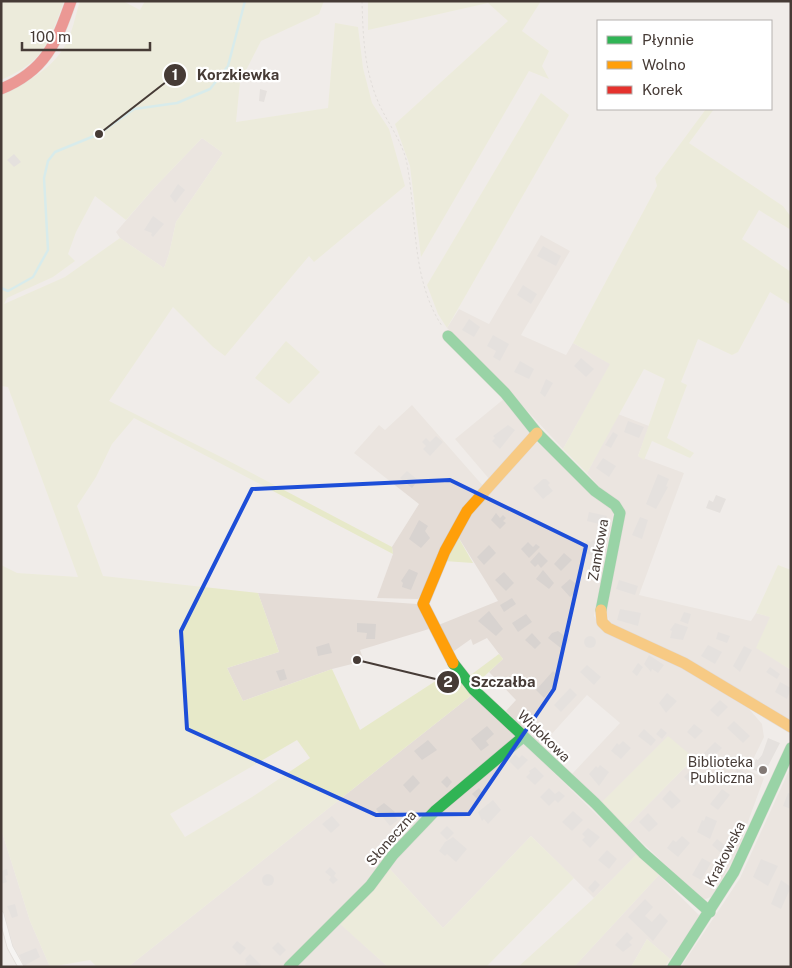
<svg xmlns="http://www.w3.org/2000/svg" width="792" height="968" viewBox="0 0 792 968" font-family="'Public Sans',sans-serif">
<rect width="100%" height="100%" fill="#f0ece9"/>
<!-- residential -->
<g fill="#e4dcd6">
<path d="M 202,138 L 223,153 L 176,222 L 169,254 L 164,268 L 120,238 L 116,232 L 154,188 Z"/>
<path d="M 541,235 L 570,251 L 521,335 L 566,355 L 573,343 L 611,364 L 563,449 L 472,352 L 447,328 L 459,309 L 489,324 Z"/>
<path d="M 505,398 L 533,432 L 490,480 L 455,439 Z"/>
<path d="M 412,405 L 484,487 L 418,599 L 377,598 L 393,554 L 392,547 L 419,504 L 354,453 L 379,425 L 385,430 Z"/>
<path d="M 618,414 L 649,426 L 638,456 L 684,473 L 639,595 L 751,621 L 756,613 L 771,617 L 767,654 L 791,670 L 791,720 L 610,625 L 606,609 L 623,513 L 587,473 Z"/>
<path d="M 537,442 L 614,510 L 594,616 L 601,628 L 688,669 L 745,704 L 762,724 L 764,737 L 748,770 L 764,778 L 737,852 L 713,896 L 706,899 L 700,898 L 626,827 L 694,758 L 600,804 L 571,775 L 620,723 L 587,695 L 541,746 L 506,711 L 516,700 L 489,672 L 503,659 L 487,638 L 473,645 L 471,639 L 454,651 L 436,626 L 498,601 L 457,535 L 473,511 Z"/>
<path d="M 258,593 L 417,604 L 429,629 L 360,650 L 364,661 L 332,669 L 243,701 L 227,668 L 279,652 Z"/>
<path d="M 473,694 L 637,854 L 594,898 L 531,836 L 443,928 L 389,868 L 340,923 L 388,967 L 128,967 Z"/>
<path d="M 791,766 L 791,967 L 681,967 L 740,878 Z"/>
<path d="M 1,829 L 30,921 L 50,967 L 17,967 L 7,949 L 1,928 Z"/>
<path d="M 659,875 L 701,917 L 670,959 L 647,939 L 631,967 L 574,967 Z"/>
</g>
<!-- green -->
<g fill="#e7e9c9" fill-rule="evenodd">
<path d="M 1,1 L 64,1 C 49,42 44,62 1,80 Z"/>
<path d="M 80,1 L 123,1 L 140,10 L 145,1 L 324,1 L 319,14 L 261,41 L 240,82 L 236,122 L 328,108 L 335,23 L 358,27 L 363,68 L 372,103 L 389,129 L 405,186 L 314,262 L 309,256 L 225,356 L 213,347 L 173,307 L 109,401 L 227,460 L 392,547 L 393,554 L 134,418 L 112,444 L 96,477 L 77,506 L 103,576 L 258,593 L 279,652 L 227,668 L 243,701 L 332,669 L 360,730 L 451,671 L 473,694 L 128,967 L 97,967 L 90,960 L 50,967 L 30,921 L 1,829 L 1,565 L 17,573 L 78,577 L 8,387 L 1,386 L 1,94 C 24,84 49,71 63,49 C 72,36 75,16 80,1 ZM 202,138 L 223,153 L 176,222 L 169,254 L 164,268 L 120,238 L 65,277 L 4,304 L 7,298 L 53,277 L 75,261 L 68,254 L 76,232 L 95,196 L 126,220 L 154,188 ZM 297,740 L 310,758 L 252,797 L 185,837 L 170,814 Z"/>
<path d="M 368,1 L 541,1 L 522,31 L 549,51 L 542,66 L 549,79 L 529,71 L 421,257 L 410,166 L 395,124 L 508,21 L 488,3 L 368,30 Z"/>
<path d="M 541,93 L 569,115 L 447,328 L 438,314 L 427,285 Z"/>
<path d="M 706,109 L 714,109 L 689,143 L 783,206 L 791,217 L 791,230 L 759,210 L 742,239 L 791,272 L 791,305 L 770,292 L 738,352 L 732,355 L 698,339 L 681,382 L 687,385 L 667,438 L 694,453 L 690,458 L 652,441 L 644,460 L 638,456 L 665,379 L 644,369 L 587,473 L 563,449 L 610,364 L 573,343 L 657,186 L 655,178 Z"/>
<path d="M 286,341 L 320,372 L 289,404 L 255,378 Z"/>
<path d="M 457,535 L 473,563 L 444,561 Z"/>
<path d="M 778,565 L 791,570 L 791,670 L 756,648 L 770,617 L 756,613 Z"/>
<path d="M 499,654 L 503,659 L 478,682 L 468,677 Z"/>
<path d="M 668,736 L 694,758 L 626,827 L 600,804 Z"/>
<path d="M 531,836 L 574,878 L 486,967 L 388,967 L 339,923 L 389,868 L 443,928 Z"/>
<path d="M 637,854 L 659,875 L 574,967 L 518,967 L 592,900 Z"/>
<path d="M 647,939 L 670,959 L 665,967 L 631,967 Z"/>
</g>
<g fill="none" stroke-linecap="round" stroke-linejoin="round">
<!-- stream -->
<path stroke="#bae8ee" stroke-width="2.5" d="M 1,288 L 8,291 L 33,277 L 48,250 L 44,178 L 48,161 L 55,152 L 99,134 L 134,109 L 177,103 L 210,89 L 228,66 L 245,1"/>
</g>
<!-- building -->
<g fill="#d8d3d0">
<path d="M 260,89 L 267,91 L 264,102 L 259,101 Z"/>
<path d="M 14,154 L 21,162 L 14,167 L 7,160 Z"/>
<path d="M 178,184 L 185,190 L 175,203 L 170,196 Z"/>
<path d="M 153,216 L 164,224 L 153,237 L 151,235 L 152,233 L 144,230 Z"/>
<path d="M 543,246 L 561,256 L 556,266 L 537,256 Z"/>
<path d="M 523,285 L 537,294 L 531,304 L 517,295 Z"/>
<path d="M 469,319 L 480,327 L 474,337 L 462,330 Z"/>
<path d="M 493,335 L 509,344 L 500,361 L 493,357 L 496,351 L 487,346 Z"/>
<path d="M 581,358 L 594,369 L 586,377 L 574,366 Z"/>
<path d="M 520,361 L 534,369 L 529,379 L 514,372 Z"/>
<path d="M 546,379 L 553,383 L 545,397 L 540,393 Z"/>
<path d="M 628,421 L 644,427 L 639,438 L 624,432 Z"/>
<path d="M 508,425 L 515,430 L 500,449 L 492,441 L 495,438 L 493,436 Z"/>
<path d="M 613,432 L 618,435 L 611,448 L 605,445 Z"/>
<path d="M 436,436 L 443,442 L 430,456 L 423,449 L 426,446 L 422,442 L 426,438 L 430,442 Z"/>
<path d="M 603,458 L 616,466 L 609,477 L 596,468 Z"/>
<path d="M 407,471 L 418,480 L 412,488 L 400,478 Z"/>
<path d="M 658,474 L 669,479 L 666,486 L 668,487 L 656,509 L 646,504 Z"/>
<path d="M 543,479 L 546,479 L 550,483 L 548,485 L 553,491 L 543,499 L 533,488 Z"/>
<path d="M 716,495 L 726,499 L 720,513 L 706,508 L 709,500 L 713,502 Z"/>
<path d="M 589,512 L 607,516 L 605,526 L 598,527 L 599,524 L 587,521 Z"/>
<path d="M 496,513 L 500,518 L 503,515 L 506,518 L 503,521 L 506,523 L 500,529 L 491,520 Z"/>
<path d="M 640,517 L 648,520 L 642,539 L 632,535 Z"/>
<path d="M 419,520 L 428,526 L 425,531 L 430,538 L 421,548 L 409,539 Z"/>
<path d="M 587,540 L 591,542 L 593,540 L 596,542 L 595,544 L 600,547 L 594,557 L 581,550 Z"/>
<path d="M 528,542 L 533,547 L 536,544 L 540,547 L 529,558 L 521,549 Z"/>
<path d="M 489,545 L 496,553 L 484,565 L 477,557 Z"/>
<path d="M 539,552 L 548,561 L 541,568 L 538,564 L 535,567 L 530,562 Z"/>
<path d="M 564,553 L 572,560 L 561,571 L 554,564 Z"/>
<path d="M 409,569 L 418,573 L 411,590 L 402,587 L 403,583 L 401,581 Z"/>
<path d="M 543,570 L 554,583 L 549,589 L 536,579 Z"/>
<path d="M 504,572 L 514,583 L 506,591 L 495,580 Z"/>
<path d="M 570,579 L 576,584 L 575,585 L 579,590 L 570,597 L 561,587 Z"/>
<path d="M 619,580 L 638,586 L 635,595 L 616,589 Z"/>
<path d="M 512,598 L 516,604 L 504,612 L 500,605 Z"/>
<path d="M 620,609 L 641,613 L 638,626 L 617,620 Z"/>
<path d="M 489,611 L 503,629 L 496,636 L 478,621 Z"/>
<path d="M 684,612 L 691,614 L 688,624 L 680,621 Z"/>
<path d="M 526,614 L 532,622 L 518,632 L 512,623 Z"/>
<path d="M 357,623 L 376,624 L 375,639 L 366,639 L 367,633 L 357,632 Z"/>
<path d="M 675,623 L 688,627 L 683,640 L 670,638 L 672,631 L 670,630 Z"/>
<path d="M 558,631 L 570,640 L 562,649 L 548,638 L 552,633 Z"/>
<path d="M 718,632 L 730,636 L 727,643 L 716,639 Z"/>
<path d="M 532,633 L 541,643 L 535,649 L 525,640 Z"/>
<circle cx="590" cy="642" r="6"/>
<path d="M 329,643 L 332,653 L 318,656 L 316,647 Z"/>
<path d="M 708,645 L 722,652 L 715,664 L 701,656 Z"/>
<path d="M 744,646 L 752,650 L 740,672 L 733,666 Z"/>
<path d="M 649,655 L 664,665 L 658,673 L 652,669 L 651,672 L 644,664 Z"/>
<path d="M 638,663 L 643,667 L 637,676 L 632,672 Z"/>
<path d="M 587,665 L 601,677 L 594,685 L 580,672 Z"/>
<path d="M 770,667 L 780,674 L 777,679 L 766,672 Z"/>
<path d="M 284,669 L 287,679 L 280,681 L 276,671 Z"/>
<path d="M 553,671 L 560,678 L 544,698 L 536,690 Z"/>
<path d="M 780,682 L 791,688 L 787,699 L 775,692 Z"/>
<path d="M 570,688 L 577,695 L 561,712 L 554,705 Z"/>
<path d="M 667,693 L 677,701 L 666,713 L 659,703 Z"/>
<path d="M 720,700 L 728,707 L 718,717 L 710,710 Z"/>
<path d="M 734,721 L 750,736 L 743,743 L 727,728 Z"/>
<path d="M 694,724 L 703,731 L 695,739 L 687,732 Z"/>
<path d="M 487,726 L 494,734 L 486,741 L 489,745 L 481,751 L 471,739 Z"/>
<path d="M 661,728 L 667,733 L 662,739 L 656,734 Z"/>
<path d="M 644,729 L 656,740 L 651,746 L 638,736 Z"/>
<path d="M 768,738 L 780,743 L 764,774 L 752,769 L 756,759 L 758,760 L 762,755 Z"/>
<path d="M 428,740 L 437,750 L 422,760 L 414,751 Z"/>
<path d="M 623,741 L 631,748 L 621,759 L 611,751 L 617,743 L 619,745 Z"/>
<path d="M 715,742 L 722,748 L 711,759 L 704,753 Z"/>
<path d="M 515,754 L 519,758 L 522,755 L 528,760 L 518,770 L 509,761 Z"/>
<path d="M 600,765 L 609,772 L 599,786 L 589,774 L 596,766 L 598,768 Z"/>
<path d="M 535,767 L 544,776 L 535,785 L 526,777 L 530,773 L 529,771 Z"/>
<path d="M 693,768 L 703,778 L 694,787 L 684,777 Z"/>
<path d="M 738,768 L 748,775 L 743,782 L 733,775 Z"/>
<path d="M 413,775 L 420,783 L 410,793 L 403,785 Z"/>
<path d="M 447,776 L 452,782 L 447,788 L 441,782 Z"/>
<path d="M 479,788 L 484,795 L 478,800 L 472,794 Z"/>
<path d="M 549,788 L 555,794 L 559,791 L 565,796 L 558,803 L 555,800 L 549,806 L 540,797 Z"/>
<path d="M 722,789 L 730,795 L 718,810 L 710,804 Z"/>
<path d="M 670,790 L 681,801 L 672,809 L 662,799 Z"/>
<path d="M 788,793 L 791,794 L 791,809 L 783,806 Z"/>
<path d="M 493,800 L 501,810 L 488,824 L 484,819 L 482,821 L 478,812 Z"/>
<path d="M 384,803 L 395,812 L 393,814 L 398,820 L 390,826 L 376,809 Z"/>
<path d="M 573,811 L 583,820 L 572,831 L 562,822 Z"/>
<path d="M 648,813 L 658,824 L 649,832 L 639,822 Z"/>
<path d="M 332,816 L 340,825 L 331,833 L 322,824 Z"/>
<path d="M 706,816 L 717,821 L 710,839 L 697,832 L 702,820 L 704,821 Z"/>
<path d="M 447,826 L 454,833 L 447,840 L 440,833 Z"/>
<path d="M 588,828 L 600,837 L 590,848 L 582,840 L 585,837 L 582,834 Z"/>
<path d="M 682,836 L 690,843 L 678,857 L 667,848 L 673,840 L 676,842 Z"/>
<path d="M 453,837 L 467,849 L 456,862 L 447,854 L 445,856 L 439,851 L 445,842 Z"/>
<path d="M 717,839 L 726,846 L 721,853 L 712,845 Z"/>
<path d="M 373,850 L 379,857 L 374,862 L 366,857 Z"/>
<path d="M 607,850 L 617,859 L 609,869 L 598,860 Z"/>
<path d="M 702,858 L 711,863 L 701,880 L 692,875 Z"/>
<path d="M 761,859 L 778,866 L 768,886 L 753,877 Z"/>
<path d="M 330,867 L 336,873 L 334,876 L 338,880 L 333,884 L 329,880 L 331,877 L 325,872 Z"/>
<path d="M 7,869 L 8,875 L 5,876 L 7,882 L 1,884 L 1,871 Z"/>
<circle cx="268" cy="880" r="6"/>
<path d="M 595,880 L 600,885 L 593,893 L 588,888 Z"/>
<path d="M 781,880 L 791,887 L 781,909 L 771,904 Z"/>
<path d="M 645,899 L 653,907 L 645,916 L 652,922 L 660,913 L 668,921 L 653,941 L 628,917 Z"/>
<path d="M 15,904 L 18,916 L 12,918 L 7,906 Z"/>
<path d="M 627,932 L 633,938 L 629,942 L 632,945 L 623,952 L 615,945 Z"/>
<path d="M 237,941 L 246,948 L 240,955 L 232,947 Z"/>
<path d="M 278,942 L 286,950 L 280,956 L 272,948 Z"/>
<path d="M 36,948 L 40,957 L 24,966 L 19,955 Z"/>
<path d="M 250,954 L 261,965 L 260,967 L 247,967 L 245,964 L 247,962 L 245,959 Z"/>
</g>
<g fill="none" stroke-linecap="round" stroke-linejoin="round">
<!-- lane casing -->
<g stroke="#ccc8c5" stroke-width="6">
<path id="lane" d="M 1,914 L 10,947 L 21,967"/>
</g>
<!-- fast casing -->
<g stroke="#d1c8c2" stroke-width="12">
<g id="fast">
<path d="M 448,336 L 505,393 L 537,433 L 595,491 L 615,505 L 620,513 L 601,610"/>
<path d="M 453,663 L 474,690 L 595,803 L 643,853 L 710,912"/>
<path d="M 289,967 L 370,886 L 393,855 L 435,811 L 523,737"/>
<path d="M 673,967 L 734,872 L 791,748"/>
</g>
</g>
<!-- slow casing -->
<g stroke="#d1c8c2" stroke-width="12">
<g id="slow">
<path d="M 601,610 L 602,622 L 608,628 L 684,663 L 791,727"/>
<path d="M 453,663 L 423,604 L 445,551 L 467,511 L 537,433"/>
</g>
</g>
<!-- jam casing -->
<g stroke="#d1c8c2" stroke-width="12">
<path id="jam" d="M 1,89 C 45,71 56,44 71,1"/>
</g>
<!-- path -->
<path stroke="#cecac7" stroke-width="1" stroke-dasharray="2.5 2.5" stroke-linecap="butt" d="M 362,1 C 363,35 364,67 377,99 C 385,120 403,141 407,164 C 417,218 411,279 442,326"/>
<!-- lane -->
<use href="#lane" stroke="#fdfcfc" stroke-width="5"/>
<!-- fast -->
<use href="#fast" stroke="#30b455" stroke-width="11"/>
<!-- slow -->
<use href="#slow" stroke="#ff9f0a" stroke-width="11"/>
<!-- jam -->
<use href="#jam" stroke="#e5322d" stroke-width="11"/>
</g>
<!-- marked area -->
<path d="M0 0H792V968H0ZM 450,480 L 586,546 L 554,689 L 469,814 L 376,815 L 187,729 L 181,631 L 252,489 Z" fill="#f0ece9" fill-opacity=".55" fill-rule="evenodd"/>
<path fill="none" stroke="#1d4ed8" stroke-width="4" stroke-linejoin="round" d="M 450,480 L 586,546 L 554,689 L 469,814 L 376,815 L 187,729 L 181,631 L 252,489 Z"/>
<!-- markers -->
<circle fill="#827975" stroke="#fff" stroke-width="2" cx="763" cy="770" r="5"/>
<g text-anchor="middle" stroke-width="4.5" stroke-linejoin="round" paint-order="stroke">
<!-- street labels -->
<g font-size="14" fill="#463b36" stroke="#fff">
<text transform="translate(598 550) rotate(-80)" y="5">Zamkowa</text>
<text transform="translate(544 736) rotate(44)" y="5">Widokowa</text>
<text transform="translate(391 838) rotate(-49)" y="5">Słoneczna</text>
<text transform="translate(725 854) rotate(-63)" y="5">Krakowska</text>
</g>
<!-- poi labels -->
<g font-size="14" fill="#463b36" stroke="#fff" text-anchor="end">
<text x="753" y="767">Biblioteka<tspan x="753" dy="16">Publiczna</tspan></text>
</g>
</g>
<!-- callouts -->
<path fill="none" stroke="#463b36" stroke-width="2" d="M99 134L175 75M357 660L448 682"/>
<g fill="#463b36" stroke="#fff" stroke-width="2">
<circle cx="99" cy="134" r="5"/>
<circle cx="357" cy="660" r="5"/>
<circle cx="175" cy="75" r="12"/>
<circle cx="448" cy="682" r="12"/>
</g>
<g font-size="15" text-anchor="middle" font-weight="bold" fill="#fff">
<text x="175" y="80">1</text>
<text x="448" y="687">2</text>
</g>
<g font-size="15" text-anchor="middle" font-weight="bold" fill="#463b36" stroke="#fff" stroke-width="4.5" stroke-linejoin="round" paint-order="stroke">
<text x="238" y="80">Korzkiewka</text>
<text x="503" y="687">Szczałba</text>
</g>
<!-- border -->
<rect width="792" height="968" fill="none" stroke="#463b36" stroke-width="5"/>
<!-- legend -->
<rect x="597" y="20" width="175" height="90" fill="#ffffff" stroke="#b5b1af"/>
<rect x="607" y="36" width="25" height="8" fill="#30b455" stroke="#b5b1af"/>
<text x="642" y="45" font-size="15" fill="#463b36">Płynnie</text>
<rect x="607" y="61" width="25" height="8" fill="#ff9f0a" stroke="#b5b1af"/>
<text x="642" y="70" font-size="15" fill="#463b36">Wolno</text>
<rect x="607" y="86" width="25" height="8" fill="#e5322d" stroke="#b5b1af"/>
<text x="642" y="95" font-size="15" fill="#463b36">Korek</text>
<!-- scale -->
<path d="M22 42v8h128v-8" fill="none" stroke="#463b36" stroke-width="2.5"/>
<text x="30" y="42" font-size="15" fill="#463b36" stroke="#ffffff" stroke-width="4" paint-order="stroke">100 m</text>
</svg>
